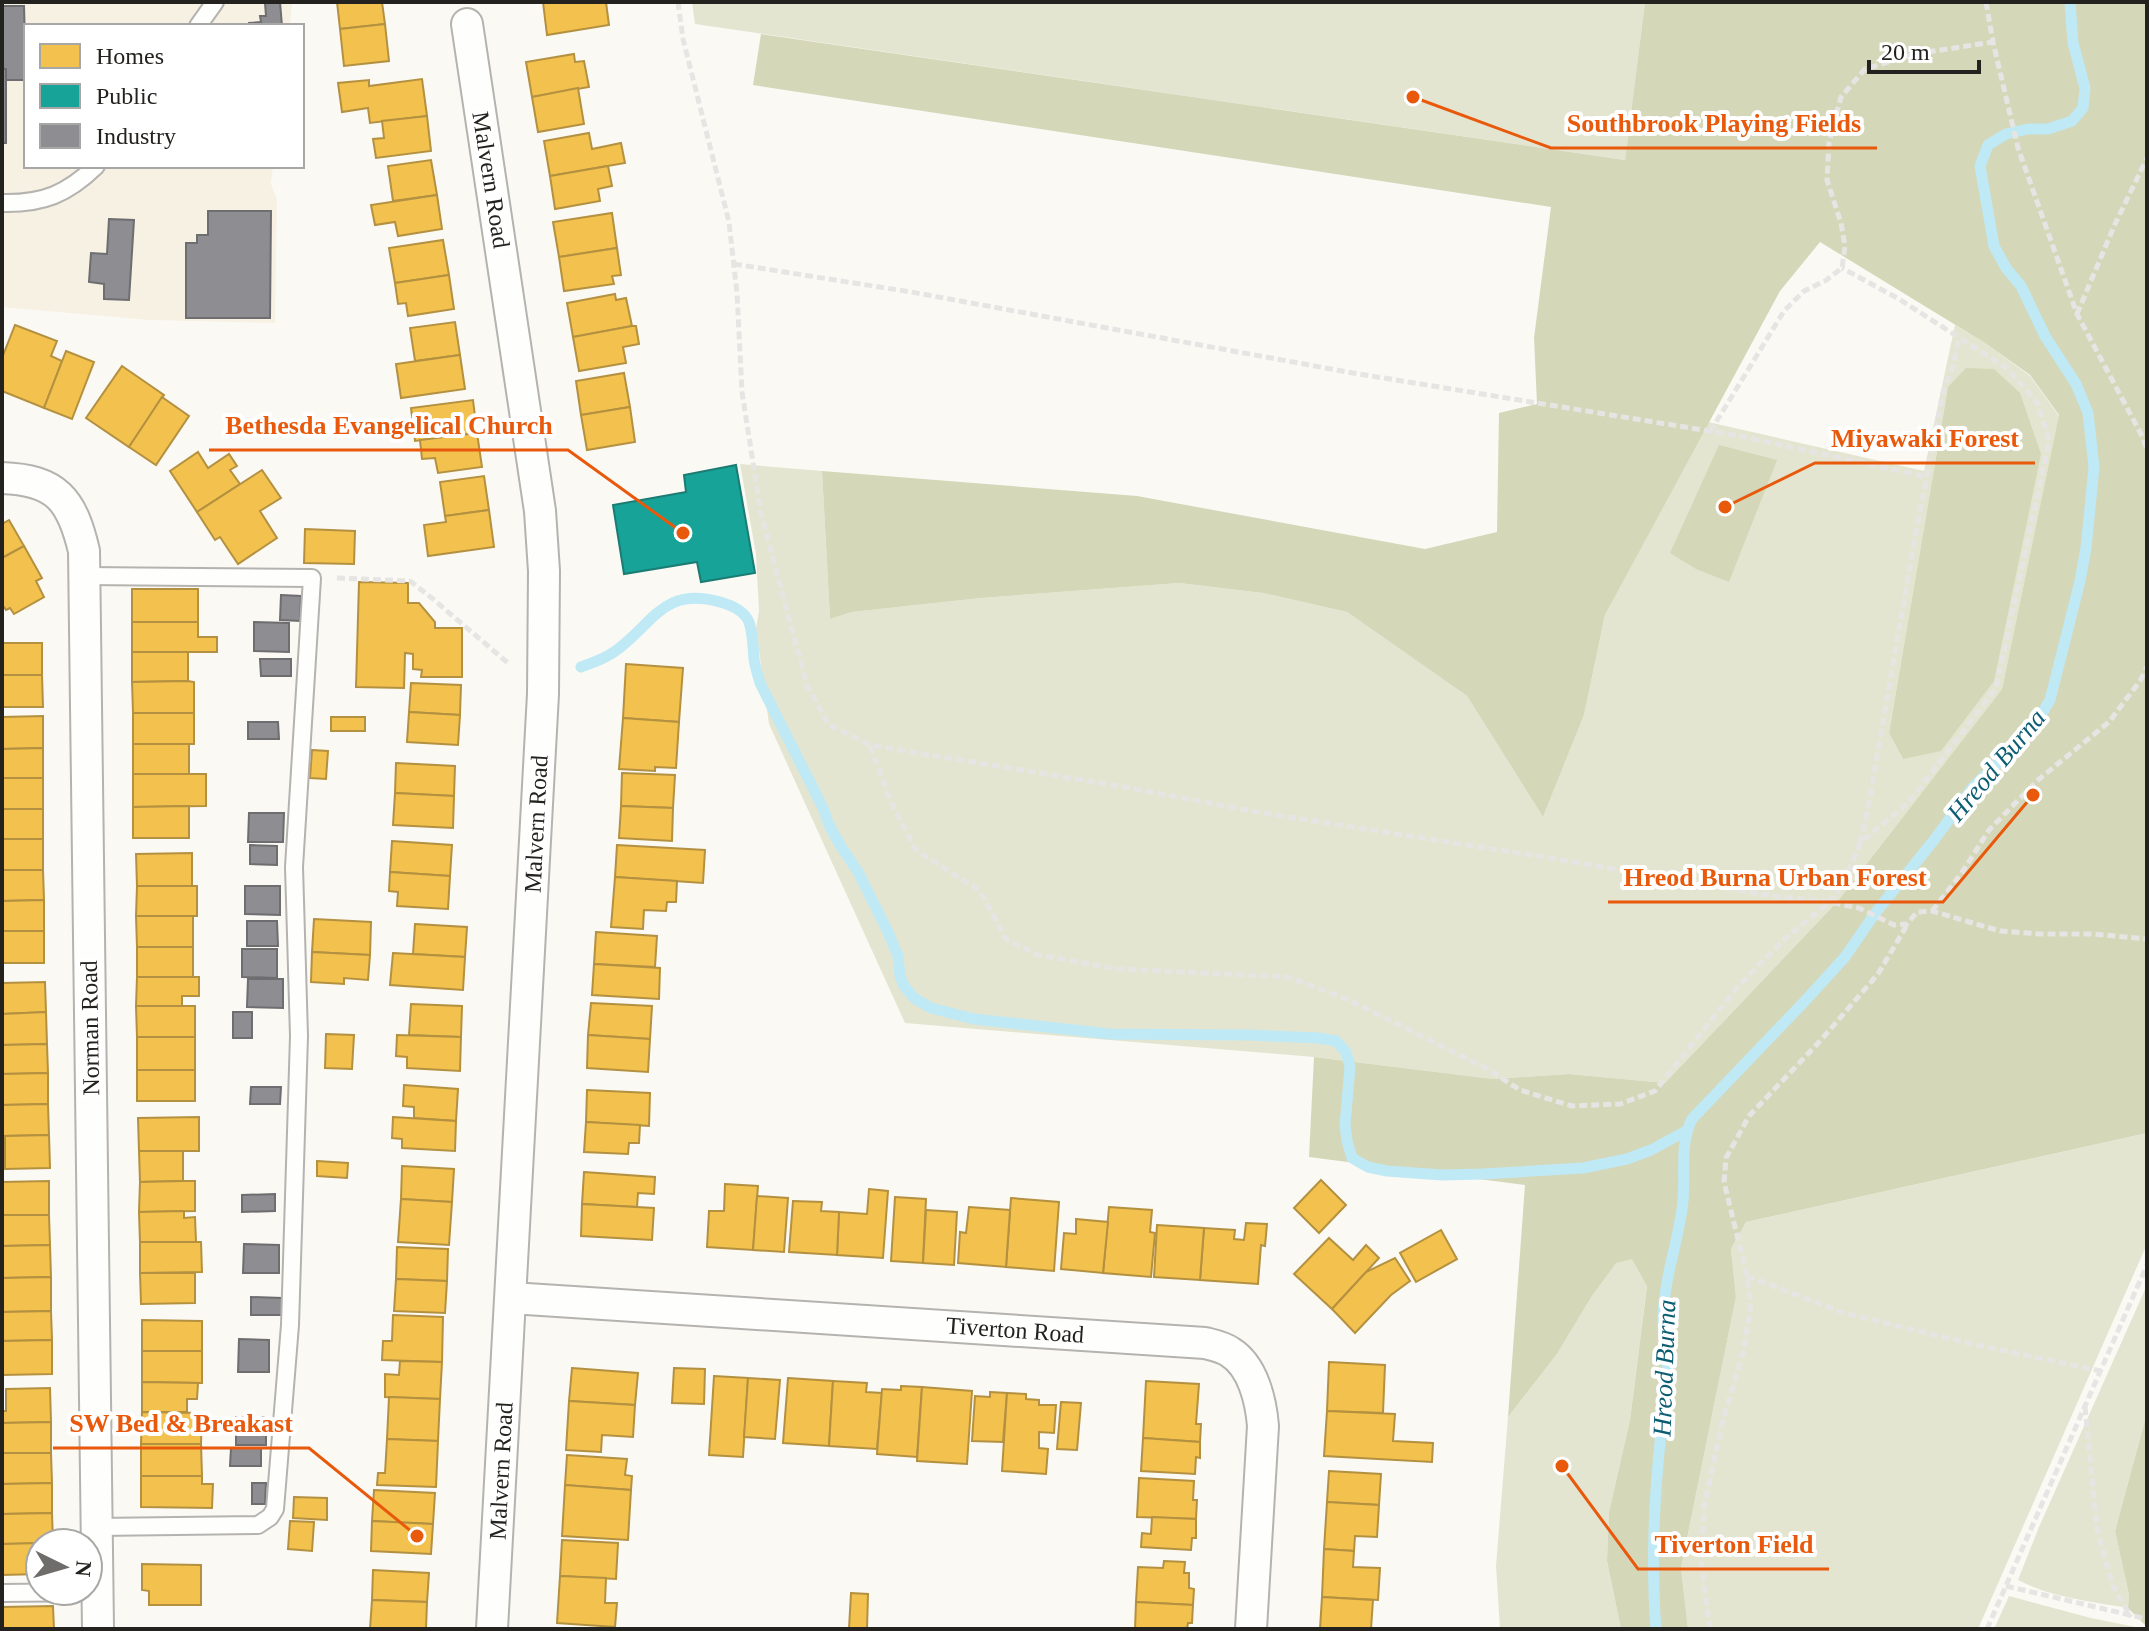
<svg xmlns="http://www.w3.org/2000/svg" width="2149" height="1631" viewBox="0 0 2149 1631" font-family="Georgia,serif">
<rect width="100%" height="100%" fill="#fbf9f4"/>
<!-- built -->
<path fill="#f7f1e4" d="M 2,2 L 292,2 L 290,26 L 26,26 L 26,166 L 273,166 L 271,184 L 277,200 L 275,323 L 149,320 L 2,307 Z"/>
<!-- green -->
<g fill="#e4e5d0" fill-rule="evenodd">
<path d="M 692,2 L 1645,2 L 1625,160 L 695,24 Z"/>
<path d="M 1955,325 L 1985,343 L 2030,376 L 2059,416 L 2002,689 L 1837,902 L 1665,1083 L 1569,1074 L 1493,1079 L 1314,1057 L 905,1023 L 769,724 L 756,629 L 759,611 L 756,554 L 740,464 L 822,471 L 830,619 L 852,612 L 981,598 L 1179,583 L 1263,593 L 1347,612 L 1467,696 L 1543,817 L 1584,715 L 1605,615 L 1708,422 L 1924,471 ZM 1948,387 L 1903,759 L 1889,733 Z"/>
<path d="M 2147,1133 L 2147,1244 L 1978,1629 L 1688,1629 L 1681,1568 L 1736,1297 L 1731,1249 L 1746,1222 Z"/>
<path d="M 1632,1258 L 1647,1285 L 1630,1420 L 1609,1512 L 1607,1561 L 1621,1629 L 1500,1629 L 1496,1566 L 1508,1417 L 1557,1354 L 1592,1296 L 1616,1262 Z"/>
<path d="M 2147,1285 L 2147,1413 L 2115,1531 L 2129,1595 L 2128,1608 C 2092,1602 2050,1597 2018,1580 L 2039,1527 Z"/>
<path d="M 2009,1596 L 2091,1618 L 2145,1629 L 1994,1629 Z"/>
</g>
<!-- forest -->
<g fill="#d5d7b9">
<path d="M 1645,2 L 2147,2 L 2147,1133 L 1746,1222 L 1731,1249 L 1736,1297 L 1681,1568 L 1688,1629 L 1621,1629 L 1607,1561 L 1609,1512 L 1630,1420 L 1647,1286 L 1632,1259 L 1616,1263 L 1592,1296 L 1557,1354 L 1508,1417 L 1525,1185 L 1309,1157 L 1314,1057 L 1493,1079 L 1569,1074 L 1665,1083 L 1837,902 L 2002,689 L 2059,415 L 2030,375 L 1985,343 L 1820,242 L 1780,291 L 1605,615 L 1584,715 L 1543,817 L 1467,696 L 1347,612 L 1263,593 L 1179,583 L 981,598 L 852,612 L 830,619 L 822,471 L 1137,496 L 1425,549 L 1497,532 L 1499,413 L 1537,404 L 1534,338 L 1551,207 L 753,85 L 761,34 L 1625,160 Z"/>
<path d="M 1966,368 L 1994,369 L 2020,393 L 2041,454 L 1994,681 L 1941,751 L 1903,759 L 1889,733 L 1948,387 Z"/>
<path d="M 1719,445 L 1777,460 L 1729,582 L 1696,569 L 1670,553 Z"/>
<path d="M 2147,1413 L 2147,1627 L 2128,1608 L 2129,1595 L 2115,1531 Z"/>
</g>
<!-- homes -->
<g fill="#f2c14e" stroke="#b49140" stroke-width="2">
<path d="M 337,2 L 382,2 L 385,24 L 340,29 Z"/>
<path d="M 543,2 L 606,2 L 609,25 L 547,35 Z"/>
<path d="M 385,24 L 389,61 L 344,66 L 340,29 Z"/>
<path d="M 574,54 L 575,62 L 584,61 L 589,87 L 532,97 L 526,62 Z"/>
<path d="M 422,79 L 427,116 L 370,123 L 368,108 L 342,112 L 338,83 L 369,80 L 369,86 Z"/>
<path d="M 578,88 L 584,124 L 538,132 L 532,97 Z"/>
<path d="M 427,116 L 431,151 L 376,158 L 373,139 L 384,138 L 382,121 Z"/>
<path d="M 589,133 L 592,149 L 621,143 L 625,163 L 550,176 L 544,141 Z"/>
<path d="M 431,160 L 437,195 L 393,201 L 388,166 Z"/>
<path d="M 608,166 L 612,186 L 598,189 L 600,201 L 555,209 L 550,176 Z"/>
<path d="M 437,195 L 442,229 L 398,236 L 395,222 L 375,225 L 371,205 Z"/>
<path d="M 612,213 L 617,248 L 559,257 L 553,222 Z"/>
<path d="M 443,240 L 449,275 L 395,283 L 389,248 Z"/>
<path d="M 617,248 L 621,275 L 612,276 L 614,284 L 564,291 L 559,257 Z"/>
<path d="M 449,275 L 454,309 L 408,316 L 406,303 L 398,304 L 395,283 Z"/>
<path d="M 615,294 L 616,300 L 626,298 L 632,326 L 573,337 L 567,303 Z"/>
<path d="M 455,322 L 460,355 L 415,361 L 410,328 Z"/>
<path d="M 15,325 L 57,341 L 51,356 L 62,361 L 44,408 L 2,391 L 2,358 Z"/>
<path d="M 632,326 L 636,326 L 639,344 L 623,347 L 626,363 L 579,371 L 573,337 Z"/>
<path d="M 66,351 L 94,362 L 72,419 L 44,408 Z"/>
<path d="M 460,355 L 465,389 L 401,398 L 396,364 Z"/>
<path d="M 122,366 L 164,395 L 129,447 L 86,418 Z"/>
<path d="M 624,373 L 630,407 L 581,415 L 576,381 Z"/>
<path d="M 162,397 L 189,416 L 156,465 L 129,447 Z"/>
<path d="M 473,400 L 477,433 L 415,441 L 411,408 Z"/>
<path d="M 630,407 L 635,442 L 587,450 L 581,415 Z"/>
<path d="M 477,433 L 482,467 L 438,473 L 435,458 L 422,459 L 420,440 Z"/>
<path d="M 198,452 L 208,468 L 229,454 L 237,466 L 230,470 L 240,484 L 197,512 L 170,471 Z"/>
<path d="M 262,470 L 281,498 L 260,511 L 277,538 L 238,564 L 220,537 L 215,540 L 197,512 Z"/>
<path d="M 484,476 L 489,510 L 445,516 L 440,482 Z"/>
<path d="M 489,510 L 494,547 L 428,556 L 424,525 L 446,522 L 445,516 Z"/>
<path d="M 9,520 L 24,546 L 2,558 L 2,524 Z"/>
<path d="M 305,529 L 355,531 L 354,564 L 304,563 Z"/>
<path d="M 24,546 L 42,578 L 36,581 L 44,597 L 14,614 L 10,608 L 6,610 L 4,607 L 2,608 L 2,558 Z"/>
<path d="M 359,582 L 408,583 L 408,603 L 419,603 L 435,622 L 435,628 L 462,628 L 462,677 L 421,677 L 422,670 L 413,669 L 413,654 L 405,653 L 404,688 L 356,687 Z"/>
<rect x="132" y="589" width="66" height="33"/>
<path d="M 132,622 L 198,622 L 198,637 L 217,637 L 217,652 L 132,652 Z"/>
<rect x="2" y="643" width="40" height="32"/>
<path d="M 132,652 L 188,652 L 188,681 L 132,682 Z"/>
<path d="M 626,664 L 683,668 L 679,722 L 623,718 Z"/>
<path d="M 2,675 L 42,675 L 43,707 L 2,707 Z"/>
<path d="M 188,681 L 194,682 L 194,713 L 133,713 L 132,682 Z"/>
<path d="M 411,683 L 461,685 L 460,715 L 409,712 Z"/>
<path d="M 409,712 L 460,715 L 458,745 L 407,742 Z"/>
<rect x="133" y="713" width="61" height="31"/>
<path d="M 43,716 L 43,748 L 2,749 L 2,717 Z"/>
<rect x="331" y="717" width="34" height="14"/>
<path d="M 623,718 L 679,722 L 676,768 L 655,767 L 655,771 L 619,769 Z"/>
<rect x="133" y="744" width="56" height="30"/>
<path d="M 43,748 L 43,778 L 2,778 L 2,749 Z"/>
<path d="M 312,750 L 328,751 L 326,779 L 310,778 Z"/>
<path d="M 396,763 L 455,766 L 454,796 L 395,793 Z"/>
<path d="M 622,773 L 675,775 L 673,808 L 621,806 Z"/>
<path d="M 133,774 L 206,774 L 206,806 L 133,807 Z"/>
<rect x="2" y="778" width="41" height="31"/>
<path d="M 395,793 L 454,796 L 453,828 L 393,825 Z"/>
<path d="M 189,806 L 189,838 L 133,838 L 133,807 Z"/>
<path d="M 621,806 L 673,808 L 672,841 L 619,838 Z"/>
<rect x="2" y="809" width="41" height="30"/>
<rect x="2" y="839" width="41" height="31"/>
<path d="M 392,841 L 452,845 L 450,876 L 390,872 Z"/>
<path d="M 617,845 L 705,850 L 703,883 L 615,877 Z"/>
<path d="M 192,853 L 192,886 L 137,886 L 136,854 Z"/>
<path d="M 2,870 L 43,870 L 44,900 L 2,901 Z"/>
<path d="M 390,872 L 450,876 L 448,909 L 397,906 L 398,892 L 389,891 Z"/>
<path d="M 615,877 L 677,881 L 676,902 L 667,902 L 666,911 L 644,910 L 643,929 L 611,927 Z"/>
<path d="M 137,886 L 197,886 L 197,916 L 136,916 Z"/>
<path d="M 44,900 L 44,931 L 2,931 L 2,901 Z"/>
<path d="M 136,916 L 193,916 L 193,947 L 137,947 Z"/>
<path d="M 314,919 L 371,922 L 370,955 L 312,952 Z"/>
<path d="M 415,924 L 467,927 L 465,957 L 413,954 Z"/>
<rect x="2" y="931" width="42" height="32"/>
<path d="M 596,932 L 657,936 L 655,967 L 594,964 Z"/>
<rect x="137" y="947" width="56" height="30"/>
<path d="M 312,952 L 370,955 L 368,980 L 344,978 L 344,984 L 311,982 Z"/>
<path d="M 393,953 L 465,957 L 463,990 L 390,985 Z"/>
<path d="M 594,964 L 660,968 L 659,999 L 592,995 Z"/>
<path d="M 137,977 L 199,977 L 199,996 L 182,996 L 182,1006 L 136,1006 Z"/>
<path d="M 45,982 L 46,1012 L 2,1014 L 2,983 Z"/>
<path d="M 591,1003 L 652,1006 L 650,1039 L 588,1035 Z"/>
<path d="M 411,1004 L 462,1006 L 461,1037 L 409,1035 Z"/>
<path d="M 136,1006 L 195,1006 L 195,1037 L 137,1037 Z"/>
<path d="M 46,1012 L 47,1044 L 2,1045 L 2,1014 Z"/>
<path d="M 326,1034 L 354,1035 L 352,1069 L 325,1068 Z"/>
<path d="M 397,1035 L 461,1037 L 460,1071 L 407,1068 L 407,1057 L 396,1056 Z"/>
<path d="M 588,1035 L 650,1039 L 648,1072 L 587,1068 Z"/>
<rect x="137" y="1037" width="58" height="33"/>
<path d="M 47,1044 L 48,1073 L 2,1074 L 2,1045 Z"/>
<rect x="137" y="1070" width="58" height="31"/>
<path d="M 48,1073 L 48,1104 L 2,1105 L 2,1074 Z"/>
<path d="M 404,1085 L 458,1089 L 456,1121 L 414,1118 L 414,1107 L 403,1106 Z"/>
<path d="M 587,1090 L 650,1093 L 649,1126 L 586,1122 Z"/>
<path d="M 48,1104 L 49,1135 L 2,1136 L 2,1105 Z"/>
<path d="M 199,1117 L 199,1151 L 139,1151 L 138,1118 Z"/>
<path d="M 393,1117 L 456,1121 L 455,1151 L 402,1148 L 402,1139 L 392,1138 Z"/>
<path d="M 586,1122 L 640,1125 L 639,1143 L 629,1143 L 628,1154 L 584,1152 Z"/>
<path d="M 49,1135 L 50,1168 L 5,1169 L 5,1136 Z"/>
<path d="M 139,1151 L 183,1151 L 183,1181 L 140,1182 Z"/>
<path d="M 317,1161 L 348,1163 L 347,1178 L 317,1176 Z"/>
<path d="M 402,1166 L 454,1169 L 452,1202 L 401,1199 Z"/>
<path d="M 584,1172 L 655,1177 L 654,1194 L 638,1193 L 637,1207 L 582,1204 Z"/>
<path d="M 1321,1180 L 1346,1205 L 1319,1233 L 1294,1208 Z"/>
<path d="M 49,1181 L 49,1215 L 2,1215 L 2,1182 Z"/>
<path d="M 183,1181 L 195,1181 L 195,1211 L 139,1212 L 140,1182 Z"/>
<path d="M 725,1184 L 758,1186 L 753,1250 L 707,1247 L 709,1211 L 724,1211 Z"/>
<path d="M 869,1189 L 888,1191 L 883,1258 L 837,1255 L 839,1212 L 867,1214 Z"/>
<path d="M 757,1196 L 788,1198 L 784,1252 L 753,1250 Z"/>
<path d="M 895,1197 L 926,1199 L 923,1263 L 891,1261 Z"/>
<path d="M 1011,1198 L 1059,1202 L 1054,1271 L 1006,1267 Z"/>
<path d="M 401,1199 L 452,1202 L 449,1245 L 398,1242 Z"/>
<path d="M 793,1201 L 822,1202 L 821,1211 L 839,1212 L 837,1255 L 789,1252 Z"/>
<path d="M 582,1204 L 654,1208 L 652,1240 L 581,1236 Z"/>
<path d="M 969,1207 L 1010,1210 L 1006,1267 L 958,1263 L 960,1232 L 966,1233 Z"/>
<path d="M 1109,1207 L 1152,1210 L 1150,1232 L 1155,1233 L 1151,1277 L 1103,1273 Z"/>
<path d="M 926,1210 L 957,1212 L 954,1265 L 923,1263 Z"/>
<path d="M 184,1211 L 184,1218 L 195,1217 L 196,1242 L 140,1242 L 139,1212 Z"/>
<path d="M 2,1215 L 49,1215 L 50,1245 L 2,1246 Z"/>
<path d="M 1076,1219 L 1108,1222 L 1103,1273 L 1061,1269 L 1064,1233 L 1076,1234 Z"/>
<path d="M 1246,1223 L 1267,1224 L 1265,1246 L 1261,1245 L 1258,1284 L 1200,1280 L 1204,1228 L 1235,1230 L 1234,1239 L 1244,1240 Z"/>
<path d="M 1157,1225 L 1204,1228 L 1200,1280 L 1154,1277 Z"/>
<path d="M 1441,1230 L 1457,1259 L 1416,1282 L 1400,1253 Z"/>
<path d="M 1329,1238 L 1353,1260 L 1366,1245 L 1379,1258 L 1332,1309 L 1294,1274 Z"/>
<path d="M 140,1242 L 201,1242 L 202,1272 L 140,1273 Z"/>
<path d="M 50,1245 L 51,1277 L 2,1278 L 2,1246 Z"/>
<path d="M 397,1247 L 448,1249 L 447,1281 L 396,1279 Z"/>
<path d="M 1395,1258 L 1410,1281 L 1391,1295 L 1355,1333 L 1332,1309 L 1366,1272 Z"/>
<path d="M 140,1273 L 195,1273 L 195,1303 L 141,1304 Z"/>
<path d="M 51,1277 L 51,1311 L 2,1312 L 2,1278 Z"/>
<path d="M 396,1279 L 447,1281 L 445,1313 L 394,1311 Z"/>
<path d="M 51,1311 L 52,1340 L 2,1341 L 2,1312 Z"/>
<path d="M 393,1315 L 443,1317 L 442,1362 L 382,1360 L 383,1341 L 392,1341 Z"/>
<path d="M 142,1320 L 202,1321 L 202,1351 L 142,1351 Z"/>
<path d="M 52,1340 L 52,1374 L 2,1375 L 2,1341 Z"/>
<path d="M 142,1351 L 202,1351 L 202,1383 L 142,1382 Z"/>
<path d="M 400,1361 L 442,1362 L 440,1399 L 385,1397 L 385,1374 L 399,1375 Z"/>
<path d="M 1329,1362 L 1385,1365 L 1383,1413 L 1327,1411 Z"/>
<path d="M 572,1368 L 638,1373 L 635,1405 L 569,1401 Z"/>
<path d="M 674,1368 L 705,1369 L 704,1404 L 672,1403 Z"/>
<path d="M 714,1376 L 748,1378 L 743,1457 L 709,1455 Z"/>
<path d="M 748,1378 L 780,1380 L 775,1439 L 744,1437 Z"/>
<path d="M 788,1378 L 833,1381 L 829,1446 L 783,1443 Z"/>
<path d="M 833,1381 L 867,1383 L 866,1392 L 882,1393 L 877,1449 L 829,1446 Z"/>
<path d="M 1146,1381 L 1199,1384 L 1196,1424 L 1201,1424 L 1200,1442 L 1143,1438 Z"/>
<path d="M 142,1382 L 198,1383 L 197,1399 L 187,1399 L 187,1412 L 142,1412 Z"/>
<path d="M 901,1386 L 922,1387 L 917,1457 L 877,1454 L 882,1389 L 901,1390 Z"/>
<path d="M 922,1387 L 972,1391 L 967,1464 L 917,1461 Z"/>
<path d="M 50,1388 L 51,1422 L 2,1423 L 2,1411 L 6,1411 L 6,1389 Z"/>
<path d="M 990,1392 L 1007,1393 L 1003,1442 L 972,1441 L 975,1396 L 990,1397 Z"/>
<path d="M 1007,1393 L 1026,1394 L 1026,1399 L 1039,1400 L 1039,1405 L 1056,1405 L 1054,1433 L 1039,1432 L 1039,1448 L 1048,1449 L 1046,1474 L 1002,1471 Z"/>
<path d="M 389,1397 L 440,1399 L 438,1441 L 387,1439 Z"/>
<path d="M 569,1401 L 635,1405 L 633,1437 L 602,1435 L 601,1452 L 566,1450 Z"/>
<path d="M 1061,1402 L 1081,1403 L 1077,1450 L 1057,1449 Z"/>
<path d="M 1327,1411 L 1395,1414 L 1393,1441 L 1433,1443 L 1432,1462 L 1324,1456 Z"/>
<path d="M 142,1412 L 202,1413 L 201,1444 L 141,1444 Z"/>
<path d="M 51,1422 L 51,1453 L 2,1453 L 2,1423 Z"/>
<path d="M 1143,1438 L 1200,1442 L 1200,1458 L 1196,1457 L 1195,1474 L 1141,1471 Z"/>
<path d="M 387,1439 L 438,1441 L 436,1487 L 377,1485 L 378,1473 L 385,1473 Z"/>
<path d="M 141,1444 L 201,1444 L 202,1476 L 141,1476 Z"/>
<path d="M 2,1453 L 51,1453 L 52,1483 L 2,1484 Z"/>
<path d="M 567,1455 L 627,1459 L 625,1475 L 632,1476 L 631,1490 L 565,1485 Z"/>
<path d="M 1329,1471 L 1381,1474 L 1379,1505 L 1327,1502 Z"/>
<path d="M 141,1476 L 202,1476 L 202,1484 L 213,1484 L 212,1508 L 141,1507 Z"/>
<path d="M 1139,1478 L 1194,1481 L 1193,1500 L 1197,1500 L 1196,1519 L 1137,1517 Z"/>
<path d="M 52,1483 L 52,1513 L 2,1514 L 2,1484 Z"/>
<path d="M 565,1485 L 631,1490 L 628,1540 L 562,1536 Z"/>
<path d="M 374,1490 L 435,1493 L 433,1524 L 372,1521 Z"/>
<path d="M 294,1497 L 327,1498 L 327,1520 L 293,1518 Z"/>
<path d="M 1327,1502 L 1379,1505 L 1377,1537 L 1355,1536 L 1354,1551 L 1324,1549 Z"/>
<path d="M 52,1513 L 53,1543 L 2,1544 L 2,1514 Z"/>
<path d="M 1152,1517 L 1196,1519 L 1196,1538 L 1192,1538 L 1191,1550 L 1141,1547 L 1142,1533 L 1151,1534 Z"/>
<path d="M 290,1521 L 314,1522 L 312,1551 L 288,1549 Z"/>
<path d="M 372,1521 L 433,1524 L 431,1554 L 371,1551 Z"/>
<path d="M 562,1540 L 618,1543 L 616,1579 L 560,1576 Z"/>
<path d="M 40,1543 L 40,1574 L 2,1575 L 2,1544 Z"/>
<path d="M 1324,1549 L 1354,1551 L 1353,1567 L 1380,1568 L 1378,1600 L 1322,1597 Z"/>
<path d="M 1164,1561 L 1185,1562 L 1184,1573 L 1189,1573 L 1189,1588 L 1194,1589 L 1193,1605 L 1136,1602 L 1138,1567 L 1163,1568 Z"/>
<path d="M 142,1564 L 201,1565 L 201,1605 L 149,1605 L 149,1591 L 142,1590 Z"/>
<path d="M 373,1570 L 429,1573 L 427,1602 L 372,1600 Z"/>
<path d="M 560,1576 L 606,1578 L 605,1603 L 617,1603 L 615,1627 L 557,1623 Z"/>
<path d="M 851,1593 L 868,1594 L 867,1629 L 849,1629 Z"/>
<path d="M 1322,1597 L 1373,1600 L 1371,1629 L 1320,1629 Z"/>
<path d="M 372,1600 L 427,1602 L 426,1629 L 370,1629 Z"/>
<path d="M 1136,1602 L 1193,1605 L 1192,1623 L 1188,1623 L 1187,1629 L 1135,1629 Z"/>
<path d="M 53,1606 L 54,1629 L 2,1629 L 2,1607 Z"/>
</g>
<!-- public -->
<path fill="#17a398" stroke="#1b7c73" stroke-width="2" d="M 736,465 L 755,573 L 701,582 L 697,562 L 624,574 L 613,505 L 686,492 L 684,475 Z"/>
<!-- industry -->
<g fill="#8d8d92" stroke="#6e6d6f" stroke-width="2">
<path d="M 280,2 L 282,26 L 249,26 L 249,23 L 261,22 L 260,16 L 266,16 L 265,3 Z"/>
<path d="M 2,6 L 24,6 L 26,80 L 6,80 L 6,69 L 2,69 Z"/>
<rect x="2" y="69" width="4" height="74"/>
<path d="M 208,211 L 271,211 L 270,318 L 186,318 L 186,243 L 197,243 L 197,235 L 208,235 Z"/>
<path d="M 109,219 L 134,220 L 129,300 L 104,299 L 104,284 L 89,282 L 91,253 L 107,254 Z"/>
<path d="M 281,595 L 301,596 L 300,621 L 280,620 Z"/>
<path d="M 254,622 L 289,623 L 289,652 L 254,651 Z"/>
<path d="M 260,659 L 291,659 L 291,676 L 261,676 Z"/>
<path d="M 248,722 L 278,722 L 279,739 L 248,739 Z"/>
<path d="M 249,813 L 284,813 L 283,842 L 248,842 Z"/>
<path d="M 250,845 L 277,846 L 277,865 L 250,864 Z"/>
<path d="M 245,886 L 280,886 L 280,915 L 245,914 Z"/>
<path d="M 247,921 L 277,921 L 278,946 L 247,946 Z"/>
<path d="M 242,949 L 277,949 L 277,978 L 242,977 Z"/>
<path d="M 248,979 L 283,979 L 283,1008 L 247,1007 Z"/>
<rect x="233" y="1012" width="19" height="26"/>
<path d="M 251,1087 L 281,1087 L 280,1104 L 250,1104 Z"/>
<path d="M 275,1194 L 275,1211 L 242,1212 L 242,1195 Z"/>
<path d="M 244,1244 L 279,1245 L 279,1273 L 243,1273 Z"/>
<path d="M 251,1297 L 282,1298 L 282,1315 L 251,1315 Z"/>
<path d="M 239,1339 L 269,1340 L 269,1372 L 238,1372 Z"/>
<rect x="236" y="1417" width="30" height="28"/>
<path d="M 231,1448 L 261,1448 L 261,1466 L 230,1466 Z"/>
<path d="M 252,1483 L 266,1483 L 265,1504 L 252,1504 Z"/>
</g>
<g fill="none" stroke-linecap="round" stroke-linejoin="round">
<!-- stream -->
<g stroke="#bfe9f5" stroke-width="11">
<path d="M 581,667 C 592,663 604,659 614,652 C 653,625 662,586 720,602 C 731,605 744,610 749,622 C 753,633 753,647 754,659 C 755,667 758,675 760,683 L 823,808 L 829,825 L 840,845 L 858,872 L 888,932 L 898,956 L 900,976 L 904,986 L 914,998 L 931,1008 L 974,1019 L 1110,1034 L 1248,1035 L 1319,1038 L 1336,1041 L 1346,1052 L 1350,1067 L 1345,1125 L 1347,1141 L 1352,1158 L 1368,1167 L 1387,1171 L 1442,1175 L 1483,1174 L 1583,1168 L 1627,1159 L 1651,1150 L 1686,1131"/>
<path d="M 1656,1629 C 1651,1564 1654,1497 1661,1433 C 1663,1419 1667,1405 1668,1391 C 1671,1366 1662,1342 1663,1318 C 1664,1280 1677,1245 1682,1209 C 1687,1179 1678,1147 1692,1119 L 1804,1002 L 1845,957 L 1876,912 L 1934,840 L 1973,787 L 2032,730 L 2050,700 L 2080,581 L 2086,548 L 2094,467 L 2088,413 L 2076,384 L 2045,336 L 2021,286 L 2006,268 L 1994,246 L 1980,166 L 1988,145 L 2006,134 L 2028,129 L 2048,129 L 2072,121 L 2083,108 L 2085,88 L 2073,43 L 2070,2"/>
</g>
<!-- service casing -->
<g stroke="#b4b3af" stroke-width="20">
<g id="service">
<path d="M 198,26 L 215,2"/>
<path d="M 2,203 C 43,204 67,194 96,166"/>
<path d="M 84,576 L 312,578 L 294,867 L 299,1036 L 290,1325 L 275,1509 L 270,1517 L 258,1525 L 97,1527"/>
<path d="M 2,1593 L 98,1592"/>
</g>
</g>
<!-- minor casing -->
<g stroke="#b4b3af" stroke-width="34">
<g id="minor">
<path d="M 467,24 L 540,511 L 544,571 L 543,694 L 492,1629"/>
<path d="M 2,478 C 57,480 72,500 84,551 L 98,1629"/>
<path d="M 511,1298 L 1205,1343 C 1213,1345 1223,1347 1230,1352 C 1253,1366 1261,1401 1263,1426 L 1251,1629"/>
</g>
</g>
<!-- path -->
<g stroke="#e6e5e3" stroke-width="5" stroke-dasharray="8 4" stroke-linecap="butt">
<path d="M 678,2 L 683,39 L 729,222 L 737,293 L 742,392 L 761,514 L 807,685 L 828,724 L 870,745 L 1124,787 L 1263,813 L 1550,858 L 1779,897 L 1823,901 L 1859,908 L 1894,925 L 1907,924 L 1917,912 L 1932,911 L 2000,931 L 2040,934 L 2094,934 L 2147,939"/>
<path d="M 1986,2 L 1993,42 L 2018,148 L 2077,314 L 2141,434 L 2147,449"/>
<path d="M 734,264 L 911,292 L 1353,373 L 1740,436 L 1927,477"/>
<path d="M 2077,314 L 2115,224 L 2147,158"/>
<path d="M 1710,432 L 1784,311 L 1804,291 L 1825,281 L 1842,268 L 1845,246 L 1841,223 L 1827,180 L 1829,142 L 1841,97 L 1865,69 L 1915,54 L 1993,42"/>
<path d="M 337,578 L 410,581 L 433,599 L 509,664"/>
<path d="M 870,746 L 891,802 L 916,850 L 980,891 L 1006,939 L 1038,955 L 1119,969 L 1288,977 L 1347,999 L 1412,1031 L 1486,1068 L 1520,1090 L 1572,1106 L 1620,1104 L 1655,1091 L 1740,984 L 1787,937 L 1830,902 L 1845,880 L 1860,843 L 1909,802 L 1996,688 L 2049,441 L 2038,404 L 2008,369 L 1899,299 L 1842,268"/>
<path d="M 1860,843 L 1868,809 L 1913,548 L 1943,392 L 1953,366 L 1959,338"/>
<path d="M 1932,911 L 1961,874 L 1989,830 L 2038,780 L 2109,722 L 2140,681 L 2147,667"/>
<path d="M 1747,1276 L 1844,1313 L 1972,1344 L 2101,1371"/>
<path d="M 2085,1407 L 2097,1530 L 2113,1586 L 2131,1617"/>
<path d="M 2006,1586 L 2147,1619"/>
<path d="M 1710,1629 L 1701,1561 L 1704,1507 L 1721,1427 L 1743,1353 L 1751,1306 L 1747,1276 L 1724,1182 L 1726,1158 L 1749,1116 L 1821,1040 L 1878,974 L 1907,925"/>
<path d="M 1987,1629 L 2147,1265"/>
</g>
<!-- service -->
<use href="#service" stroke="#fefefd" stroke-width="16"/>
<!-- minor -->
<use href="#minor" stroke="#fefefd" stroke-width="30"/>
</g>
<g text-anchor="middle" stroke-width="8" stroke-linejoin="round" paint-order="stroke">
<!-- street labels -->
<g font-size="24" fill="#24221e" stroke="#fff">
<text transform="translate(491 180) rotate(81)" y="8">Malvern Road</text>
<text transform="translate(536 824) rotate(-87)" y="8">Malvern Road</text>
<text transform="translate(90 1028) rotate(-91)" y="8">Norman Road</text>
<text transform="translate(1015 1330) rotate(4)" y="8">Tiverton Road</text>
<text transform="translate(501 1471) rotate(-87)" y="8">Malvern Road</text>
</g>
<!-- water labels -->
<g font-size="26" font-style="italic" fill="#0d5e73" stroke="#fff">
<text transform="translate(1996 765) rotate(-50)" y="9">Hreod Burna</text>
<text transform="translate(1664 1368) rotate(-88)" y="9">Hreod Burna</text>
</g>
</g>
<!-- callouts -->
<path fill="none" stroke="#e8590c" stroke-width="3" d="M1413 97L1551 148H1877M683 533L568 450H209M1725 507L1815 463H2035M2033 795L1943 902H1608M417 1536L309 1448H53M1562 1466L1638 1569H1829"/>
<g fill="#e8590c" stroke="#fff" stroke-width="3">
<circle cx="1413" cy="97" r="8"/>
<circle cx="683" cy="533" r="8"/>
<circle cx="1725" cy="507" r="8"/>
<circle cx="2033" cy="795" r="8"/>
<circle cx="417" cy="1536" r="8"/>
<circle cx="1562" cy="1466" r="8"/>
</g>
<g font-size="26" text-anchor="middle" font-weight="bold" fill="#e8590c" stroke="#fff" stroke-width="8" stroke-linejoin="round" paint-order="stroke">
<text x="1714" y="132">Southbrook Playing Fields</text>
<text x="389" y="434">Bethesda Evangelical Church</text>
<text x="1925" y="447">Miyawaki Forest</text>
<text x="1775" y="886">Hreod Burna Urban Forest</text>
<text x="181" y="1432">SW Bed &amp; Breakast</text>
<text x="1734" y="1553">Tiverton Field</text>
</g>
<!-- border -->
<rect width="2149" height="1631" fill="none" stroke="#24221e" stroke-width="8"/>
<!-- legend -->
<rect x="24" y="24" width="280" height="144" fill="#ffffff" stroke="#a7a7a5" stroke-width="2"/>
<rect x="40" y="44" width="40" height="24" fill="#f2c14e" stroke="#a7a7a5" stroke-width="2"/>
<text x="96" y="64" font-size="24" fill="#24221e">Homes</text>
<rect x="40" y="84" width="40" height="24" fill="#17a398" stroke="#a7a7a5" stroke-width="2"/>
<text x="96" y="104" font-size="24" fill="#24221e">Public</text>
<rect x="40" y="124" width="40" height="24" fill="#8d8d92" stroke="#a7a7a5" stroke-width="2"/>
<text x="96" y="144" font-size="24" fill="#24221e">Industry</text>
<!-- north arrow -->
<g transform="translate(64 1567) rotate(95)"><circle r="38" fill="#ffffff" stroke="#a7a7a5" stroke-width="2"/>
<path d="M0-6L14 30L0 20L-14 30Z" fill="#6f6d69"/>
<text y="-12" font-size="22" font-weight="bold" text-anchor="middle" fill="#24221e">N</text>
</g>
<!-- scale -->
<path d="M1869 60v12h110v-12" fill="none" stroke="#24221e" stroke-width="4"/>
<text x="1881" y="60" font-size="24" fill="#24221e" stroke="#ffffff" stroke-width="6" paint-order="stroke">20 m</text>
</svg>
